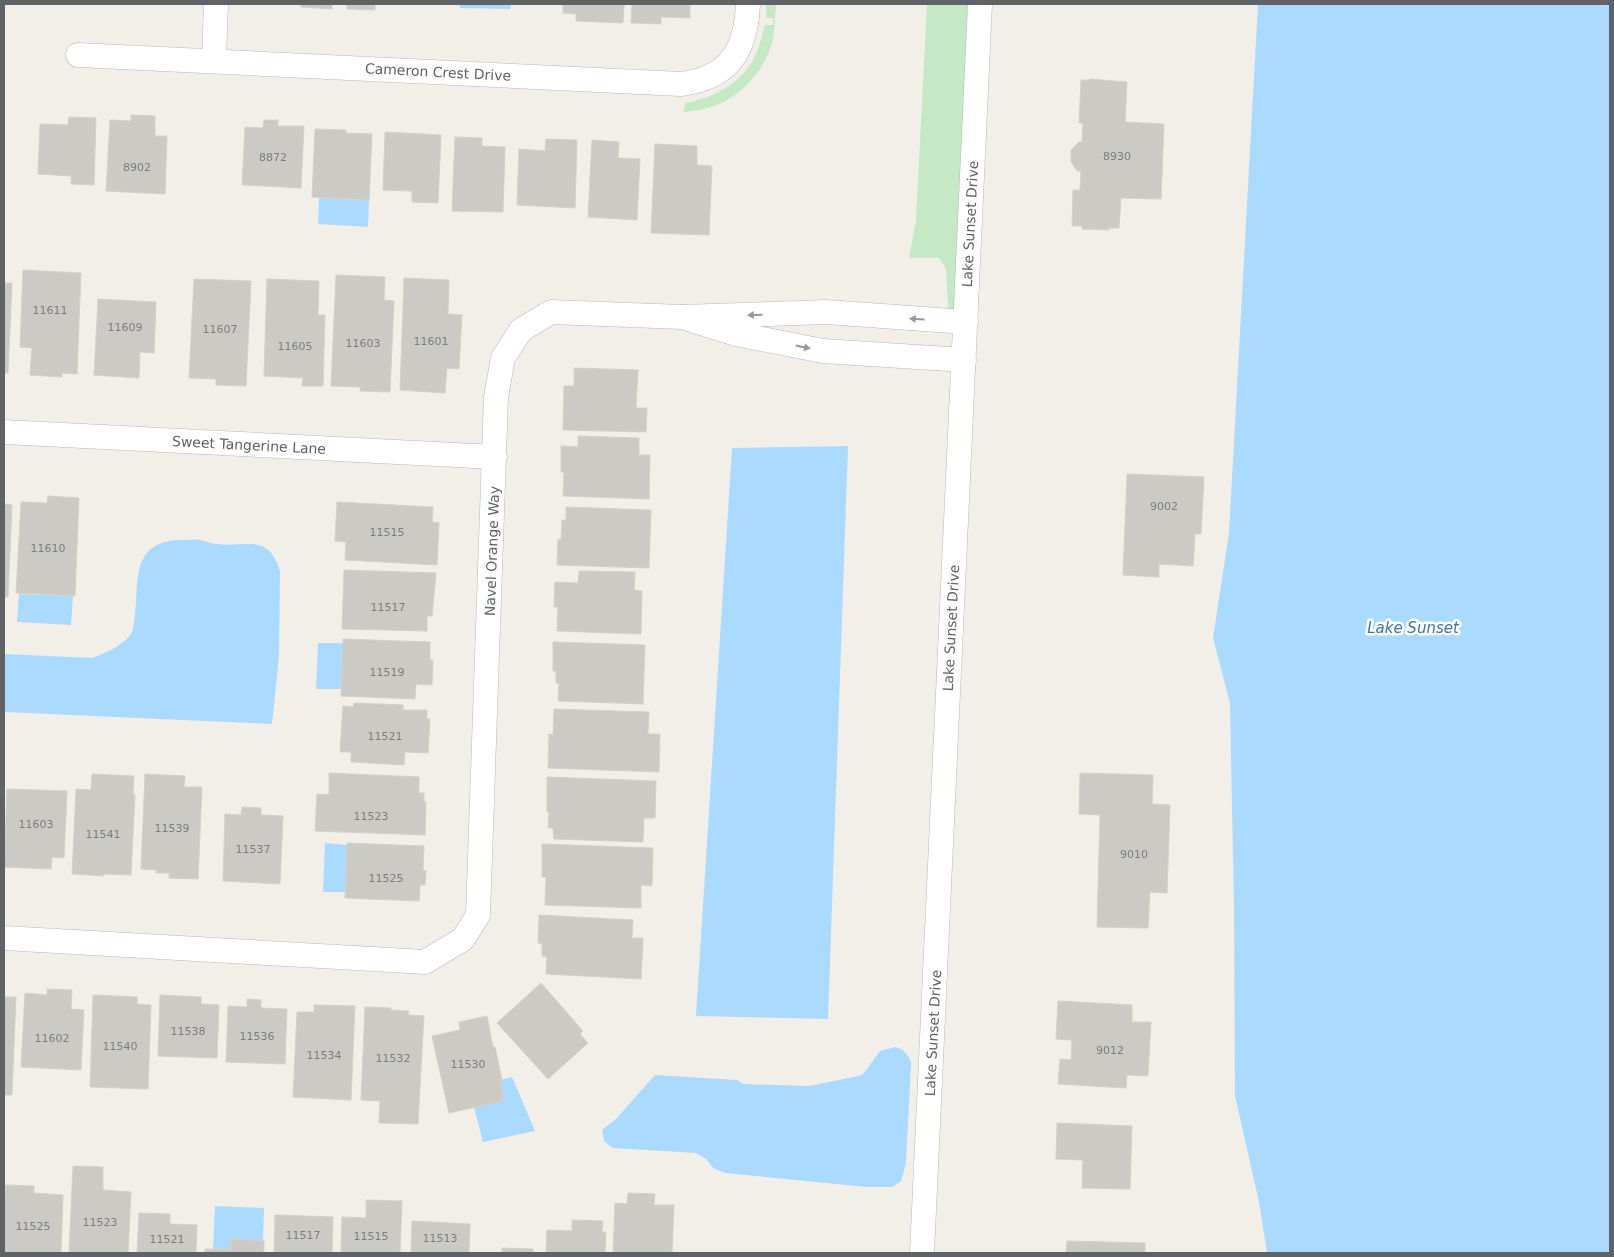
<svg xmlns="http://www.w3.org/2000/svg" width="1614" height="1257" viewBox="0 0 1614 1257" font-family="'DejaVu Sans',sans-serif">
<rect width="100%" height="100%" fill="#f1efe8"/>
<!-- green -->
<g fill="#c5e8c5">
<path d="M 766,4 L 776,4 C 775,17 775,30 772,43 C 765,69 742,95 717,105 C 706,109 694,111 683,112 L 686,103 C 715,97 742,83 755,56 C 760,46 762,36 765,25 L 773,25 L 773,18 L 766,18 Z"/>
<path d="M 927,4 L 968,4 L 964,126 L 953,331 L 943,329 L 948,306 L 946,269 L 939,258 L 909,258 L 916,220 Z"/>
</g>
<!-- water -->
<g fill="#aadaff">
<path d="M 459,4 L 511,4 L 510,9 L 460,8 Z"/>
<path d="M 1258,4 L 1610,4 L 1610,1253 L 1267,1253 L 1259,1202 L 1235,1096 L 1234,908 L 1230,703 L 1213,638 L 1229,533 Z"/>
<path d="M 319,198 L 369,200 L 368,227 L 318,224 Z"/>
<path d="M 848,446 L 828,1019 L 696,1016 L 732,448 Z"/>
<path d="M 185,540 C 190,540 195,539 201,540 C 206,541 211,544 216,544 C 247,548 268,532 280,571 L 279,656 L 272,724 L 4,712 L 4,654 L 92,658 C 106,653 122,646 131,634 C 134,629 134,620 135,615 C 139,589 131,551 165,542 C 171,540 178,540 185,540 Z"/>
<path d="M 19,594 L 73,596 L 71,625 L 17,622 Z"/>
<path d="M 318,643 L 343,643 L 341,689 L 316,689 Z"/>
<path d="M 325,843 L 347,845 L 345,892 L 323,892 Z"/>
<path d="M 895,1047 C 904,1049 908,1054 911,1063 L 906,1163 L 901,1181 L 892,1187 L 867,1187 L 725,1173 L 713,1168 L 706,1159 L 696,1153 L 613,1148 L 604,1141 L 602,1130 L 616,1119 L 655,1075 L 737,1080 L 743,1084 L 809,1086 L 859,1076 L 864,1073 L 880,1051 Z"/>
<path d="M 512,1077 L 535,1131 L 483,1142 L 474,1107 L 504,1101 L 500,1080 Z"/>
<path d="M 215,1206 L 264,1208 L 263,1241 L 232,1239 L 231,1250 L 213,1249 Z"/>
</g>
<!-- building -->
<g fill="#cccac5" stroke="#d6d1c6">
<path d="M 301,4 L 332,4 L 332,9 L 301,7 Z"/>
<path d="M 347,4 L 375,4 L 375,10 L 347,9 Z"/>
<path d="M 563,4 L 624,4 L 623,23 L 576,21 L 576,14 L 563,13 Z"/>
<path d="M 632,4 L 690,4 L 690,18 L 661,17 L 661,24 L 631,23 Z"/>
<path d="M 1090,79 L 1127,82 L 1125,122 L 1164,124 L 1161,199 L 1121,198 L 1119,228 L 1109,228 L 1109,230 L 1082,229 L 1082,226 L 1072,226 L 1073,190 L 1080,190 L 1081,171 L 1077,171 L 1071,162 L 1071,150 L 1079,142 L 1082,142 L 1083,123 L 1079,123 L 1081,80 L 1090,80 Z"/>
<path d="M 131,115 L 155,116 L 155,136 L 167,136 L 165,194 L 106,191 L 110,120 L 131,121 Z"/>
<path d="M 69,117 L 96,118 L 94,185 L 71,184 L 71,176 L 38,174 L 40,124 L 68,125 Z"/>
<path d="M 264,120 L 278,120 L 278,126 L 304,126 L 301,188 L 242,185 L 245,127 L 263,128 Z"/>
<path d="M 315,129 L 346,130 L 346,133 L 372,134 L 369,200 L 312,197 Z"/>
<path d="M 385,132 L 441,135 L 438,203 L 412,202 L 412,191 L 383,190 Z"/>
<path d="M 455,137 L 482,138 L 482,146 L 505,147 L 503,212 L 452,211 Z"/>
<path d="M 546,139 L 577,140 L 575,208 L 517,205 L 519,149 L 545,151 Z"/>
<path d="M 592,140 L 619,142 L 618,158 L 640,159 L 637,220 L 588,217 Z"/>
<path d="M 655,144 L 697,146 L 697,165 L 712,166 L 709,235 L 651,233 Z"/>
<path d="M 23,270 L 81,273 L 77,374 L 62,373 L 62,377 L 30,375 L 32,348 L 20,347 Z"/>
<path d="M 336,275 L 385,277 L 384,300 L 394,301 L 390,392 L 360,391 L 361,387 L 331,386 Z"/>
<path d="M 404,278 L 449,280 L 448,314 L 462,315 L 459,369 L 447,368 L 445,393 L 400,390 Z"/>
<path d="M 194,279 L 251,281 L 246,386 L 216,385 L 216,379 L 189,378 Z"/>
<path d="M 267,279 L 319,281 L 318,315 L 325,315 L 323,386 L 302,386 L 303,378 L 264,376 Z"/>
<path d="M 4,283 L 12,283 L 8,373 L 4,373 Z"/>
<path d="M 98,299 L 156,302 L 154,353 L 140,352 L 139,378 L 94,375 Z"/>
<path d="M 574,368 L 638,370 L 636,408 L 647,408 L 646,432 L 563,430 L 564,386 L 574,386 Z"/>
<path d="M 578,436 L 639,438 L 639,455 L 650,455 L 649,499 L 563,496 L 564,472 L 561,472 L 561,446 L 578,447 Z"/>
<path d="M 1127,474 L 1204,477 L 1201,534 L 1195,534 L 1193,566 L 1159,564 L 1159,577 L 1123,575 Z"/>
<path d="M 48,496 L 79,498 L 75,596 L 16,593 L 21,502 L 47,503 Z"/>
<path d="M 337,502 L 433,507 L 432,522 L 439,523 L 437,565 L 345,560 L 346,542 L 335,541 Z"/>
<path d="M 4,504 L 12,505 L 8,597 L 4,597 Z"/>
<path d="M 566,507 L 651,510 L 649,568 L 557,565 L 558,539 L 561,540 L 562,520 L 566,520 Z"/>
<path d="M 344,570 L 436,573 L 432,616 L 427,616 L 427,631 L 342,629 Z"/>
<path d="M 579,571 L 635,572 L 634,590 L 642,591 L 641,634 L 557,631 L 558,607 L 554,607 L 555,582 L 578,583 Z"/>
<path d="M 343,639 L 430,642 L 430,660 L 433,660 L 432,685 L 416,684 L 415,699 L 341,696 Z"/>
<path d="M 553,642 L 645,645 L 643,704 L 558,701 L 559,683 L 556,683 L 556,671 L 553,671 Z"/>
<path d="M 354,703 L 403,705 L 403,710 L 427,710 L 427,719 L 430,719 L 428,753 L 405,752 L 404,765 L 351,762 L 351,752 L 340,752 L 343,706 L 353,707 Z"/>
<path d="M 554,709 L 649,712 L 648,734 L 660,734 L 659,772 L 548,768 L 549,734 L 553,735 Z"/>
<path d="M 329,773 L 419,777 L 419,793 L 424,793 L 424,802 L 426,802 L 425,835 L 315,831 L 317,794 L 329,795 Z"/>
<path d="M 1080,773 L 1153,775 L 1152,804 L 1170,805 L 1167,893 L 1150,892 L 1148,928 L 1097,927 L 1100,815 L 1079,814 Z"/>
<path d="M 92,774 L 134,776 L 133,795 L 135,795 L 131,875 L 104,874 L 104,876 L 72,874 L 76,789 L 91,790 Z"/>
<path d="M 145,774 L 185,776 L 184,787 L 202,787 L 198,879 L 169,878 L 169,873 L 156,873 L 156,870 L 141,869 Z"/>
<path d="M 547,777 L 656,781 L 655,818 L 644,818 L 643,842 L 554,839 L 553,828 L 548,828 L 549,812 L 547,812 Z"/>
<path d="M 7,789 L 67,791 L 64,858 L 52,857 L 51,869 L 4,867 Z"/>
<path d="M 242,807 L 261,808 L 261,815 L 283,816 L 280,884 L 223,881 L 225,814 L 241,815 Z"/>
<path d="M 347,843 L 424,846 L 423,870 L 426,871 L 425,885 L 420,885 L 419,901 L 345,898 Z"/>
<path d="M 542,844 L 653,848 L 652,886 L 641,885 L 641,908 L 545,905 L 546,877 L 542,877 Z"/>
<path d="M 539,915 L 633,920 L 632,938 L 643,938 L 641,979 L 546,974 L 547,957 L 542,956 L 542,944 L 538,943 Z"/>
<path d="M 541,983 L 583,1031 L 580,1034 L 588,1043 L 548,1079 L 497,1023 Z"/>
<path d="M 47,989 L 72,990 L 71,1009 L 84,1010 L 81,1070 L 21,1067 L 25,993 L 47,995 Z"/>
<path d="M 93,995 L 137,997 L 137,1004 L 151,1005 L 148,1089 L 90,1087 Z"/>
<path d="M 160,995 L 201,997 L 201,1004 L 219,1005 L 217,1058 L 158,1056 Z"/>
<path d="M 4,997 L 16,997 L 12,1095 L 4,1095 Z"/>
<path d="M 247,999 L 261,1000 L 261,1008 L 287,1009 L 285,1064 L 226,1062 L 228,1006 L 247,1007 Z"/>
<path d="M 1058,1001 L 1132,1005 L 1132,1022 L 1151,1022 L 1148,1076 L 1127,1075 L 1126,1088 L 1058,1084 L 1060,1059 L 1071,1060 L 1072,1040 L 1056,1039 Z"/>
<path d="M 314,1005 L 355,1006 L 351,1100 L 293,1097 L 297,1012 L 314,1012 Z"/>
<path d="M 365,1007 L 391,1008 L 391,1010 L 409,1011 L 408,1015 L 424,1016 L 418,1124 L 379,1123 L 380,1101 L 361,1100 Z"/>
<path d="M 487,1016 L 493,1047 L 495,1047 L 502,1080 L 500,1080 L 504,1101 L 449,1113 L 432,1036 L 460,1030 L 459,1022 Z"/>
<path d="M 1057,1123 L 1132,1126 L 1130,1189 L 1082,1188 L 1083,1160 L 1056,1159 Z"/>
<path d="M 73,1166 L 103,1167 L 103,1190 L 131,1192 L 128,1253 L 69,1253 Z"/>
<path d="M 6,1185 L 34,1186 L 34,1193 L 63,1195 L 61,1253 L 4,1253 L 4,1198 Z"/>
<path d="M 628,1193 L 655,1194 L 654,1205 L 674,1205 L 672,1253 L 613,1253 L 615,1203 L 627,1204 Z"/>
<path d="M 366,1200 L 402,1201 L 400,1253 L 341,1253 L 342,1217 L 366,1218 Z"/>
<path d="M 139,1213 L 170,1214 L 170,1224 L 197,1225 L 196,1253 L 137,1253 Z"/>
<path d="M 275,1215 L 333,1217 L 332,1253 L 274,1253 Z"/>
<path d="M 572,1220 L 603,1221 L 602,1232 L 606,1232 L 605,1253 L 546,1253 L 547,1230 L 572,1231 Z"/>
<path d="M 412,1221 L 470,1224 L 469,1253 L 411,1253 Z"/>
<path d="M 231,1239 L 264,1241 L 264,1253 L 205,1253 L 205,1249 L 231,1250 Z"/>
<path d="M 1067,1241 L 1145,1243 L 1145,1253 L 1066,1253 Z"/>
<path d="M 502,1248 L 533,1249 L 533,1253 L 502,1253 Z"/>
</g>
<g fill="none" stroke-linecap="round" stroke-linejoin="round">
<!-- street casing -->
<g stroke="#b5b8bc" stroke-width="25">
<g id="street">
<path d="M 78,55 L 681,84 C 730,78 746,50 748,4"/>
<path d="M 214,60 L 216,4"/>
<path d="M 964,360 L 823,351 L 736,334 L 682,317 L 826,312 L 966,322"/>
<path d="M 4,432 L 495,457"/>
<path d="M 4,938 L 425,962 L 463,939 L 478,915 L 496,397 L 503,358 L 521,330 L 551,312 L 682,317"/>
<path d="M 922,1253 L 980,4"/>
</g>
</g>
<!-- street -->
<use href="#street" stroke="#fff" stroke-width="24"/>
</g>
<!-- one-way arrows -->
<defs><path id="oneway-solid" d="M-6-.8H1V-3.2L6.5 0L1 3.2V.8H-6Z" transform="scale(1.25)"/></defs>
<g fill="#979a9d">
<use href="#oneway-solid" transform="translate(755 315) rotate(178)"/>
<use href="#oneway-solid" transform="translate(917 319) rotate(-176)"/>
<use href="#oneway-solid" transform="translate(803 347) rotate(11)"/>
</g>
<g text-anchor="middle" stroke-width="5" stroke-linejoin="round" paint-order="stroke">
<!-- number labels -->
<g font-size="11" fill="#7a7d7f">
<text x="1117" y="160">8930</text>
<text x="273" y="161">8872</text>
<text x="137" y="171">8902</text>
<text x="50" y="314">11611</text>
<text x="125" y="331">11609</text>
<text x="220" y="333">11607</text>
<text x="431" y="345">11601</text>
<text x="363" y="347">11603</text>
<text x="295" y="350">11605</text>
<text x="1164" y="510">9002</text>
<text x="387" y="536">11515</text>
<text x="48" y="552">11610</text>
<text x="388" y="611">11517</text>
<text x="387" y="676">11519</text>
<text x="385" y="740">11521</text>
<text x="371" y="820">11523</text>
<text x="36" y="828">11603</text>
<text x="172" y="832">11539</text>
<text x="103" y="838">11541</text>
<text x="253" y="853">11537</text>
<text x="1134" y="858">9010</text>
<text x="386" y="882">11525</text>
<text x="188" y="1035">11538</text>
<text x="257" y="1040">11536</text>
<text x="52" y="1042">11602</text>
<text x="120" y="1050">11540</text>
<text x="1110" y="1054">9012</text>
<text x="324" y="1059">11534</text>
<text x="393" y="1062">11532</text>
<text x="468" y="1068">11530</text>
<text x="100" y="1226">11523</text>
<text x="33" y="1230">11525</text>
<text x="303" y="1239">11517</text>
<text x="371" y="1240">11515</text>
<text x="440" y="1242">11513</text>
<text x="167" y="1243">11521</text>
</g>
<!-- street labels -->
<g font-size="14" fill="#5f6368" stroke="#fff">
<text transform="translate(438 72) rotate(3)" y="5">Cameron Crest Drive</text>
<text transform="translate(970 224) rotate(-87)" y="5">Lake Sunset Drive</text>
<text transform="translate(249 445) rotate(3)" y="5">Sweet Tangerine Lane</text>
<text transform="translate(492 551) rotate(-88)" y="5">Navel Orange Way</text>
<text transform="translate(951 628) rotate(-87)" y="5">Lake Sunset Drive</text>
<text transform="translate(933 1033) rotate(-87)" y="5">Lake Sunset Drive</text>
</g>
<!-- water labels -->
<g font-size="15" font-style="italic" fill="#4174aa" stroke="#fff">
<text x="1413" y="633">Lake Sunset</text>
</g>
</g>
<!-- border -->
<rect width="1614" height="1257" fill="none" stroke="#5f6368" stroke-width="10"/>
</svg>
